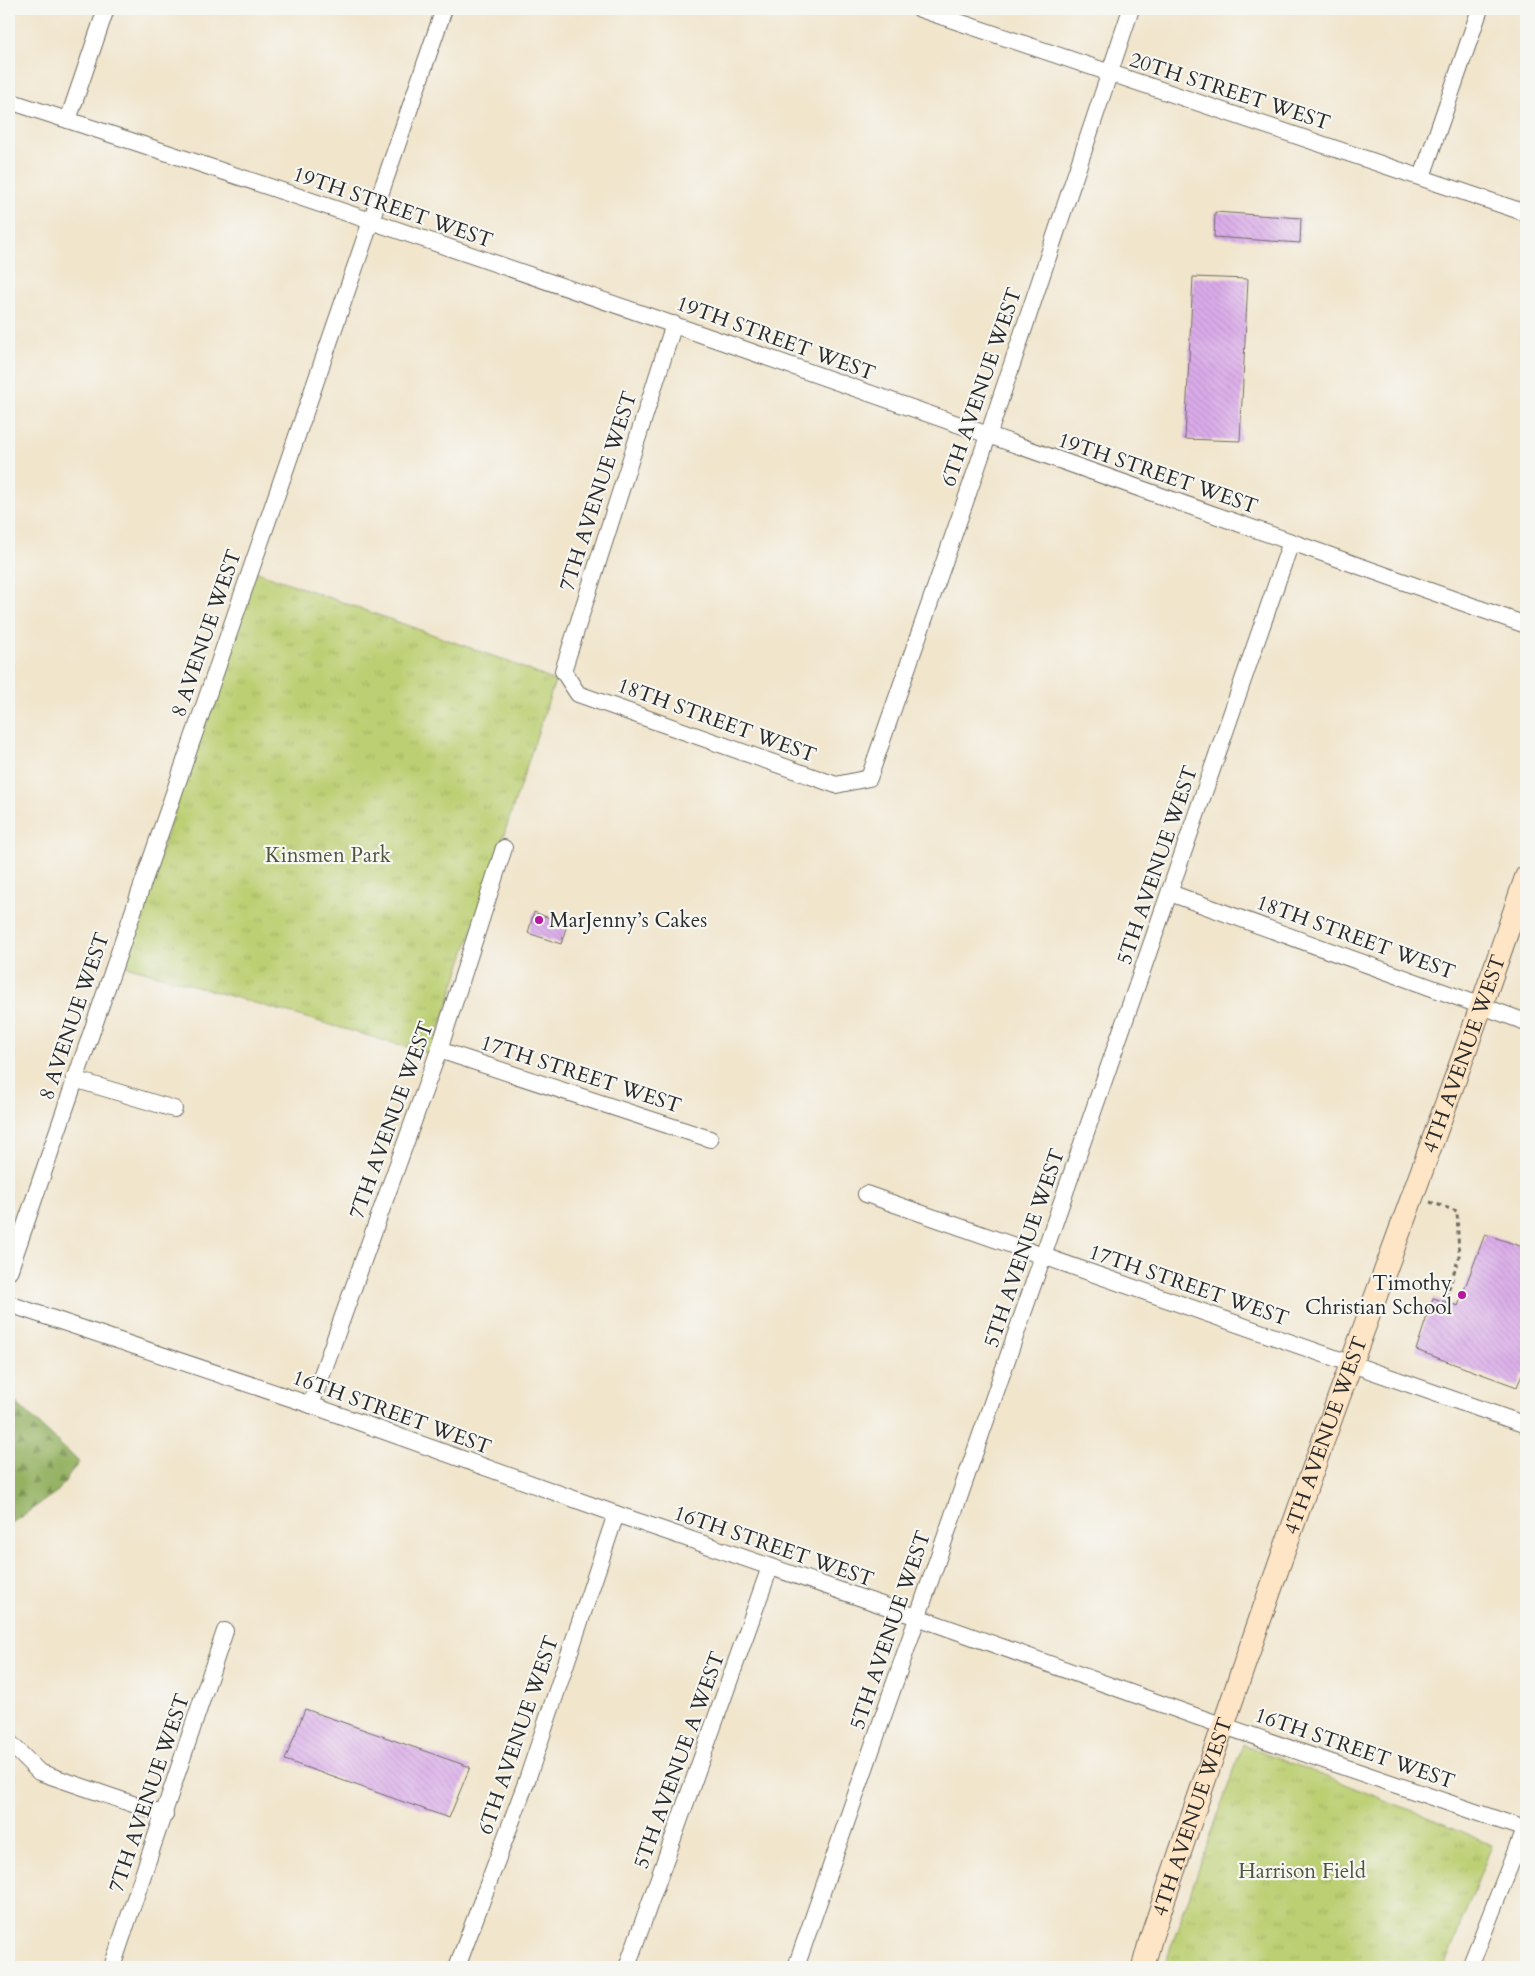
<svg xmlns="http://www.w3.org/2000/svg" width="1535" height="1976" viewBox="0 0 1535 1976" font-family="Cardo,serif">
<defs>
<pattern id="forest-firs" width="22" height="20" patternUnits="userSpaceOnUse" patternTransform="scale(1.25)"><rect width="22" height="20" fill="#95b264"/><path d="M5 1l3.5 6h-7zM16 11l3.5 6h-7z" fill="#7a9153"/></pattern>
<pattern id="park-tufts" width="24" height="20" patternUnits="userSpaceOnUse" patternTransform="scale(1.25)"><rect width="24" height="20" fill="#bccf72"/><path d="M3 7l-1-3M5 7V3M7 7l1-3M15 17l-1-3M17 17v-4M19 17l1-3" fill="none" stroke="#a2b263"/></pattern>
<pattern id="building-back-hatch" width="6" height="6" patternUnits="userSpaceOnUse" patternTransform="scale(1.25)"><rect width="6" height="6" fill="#daabe9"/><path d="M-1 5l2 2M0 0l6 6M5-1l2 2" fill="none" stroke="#bb93c8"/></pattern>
</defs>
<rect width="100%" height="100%" fill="#f6f6f2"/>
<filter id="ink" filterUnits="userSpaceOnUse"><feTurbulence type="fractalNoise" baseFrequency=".02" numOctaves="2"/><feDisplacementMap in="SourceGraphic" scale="10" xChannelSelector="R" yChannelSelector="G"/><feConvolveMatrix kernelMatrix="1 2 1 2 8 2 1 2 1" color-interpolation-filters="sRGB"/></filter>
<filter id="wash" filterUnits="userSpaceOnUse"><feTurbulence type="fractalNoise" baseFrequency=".0096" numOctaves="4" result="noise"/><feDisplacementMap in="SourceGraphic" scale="20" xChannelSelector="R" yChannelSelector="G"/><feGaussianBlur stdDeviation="1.12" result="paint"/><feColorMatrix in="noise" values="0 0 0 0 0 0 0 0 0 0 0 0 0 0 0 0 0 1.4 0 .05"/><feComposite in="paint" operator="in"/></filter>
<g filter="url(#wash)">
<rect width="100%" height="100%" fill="#f1e5cc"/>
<!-- forest -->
<path fill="url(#forest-firs)" stroke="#606e48" d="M 9,1396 L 79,1462 L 58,1491 L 9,1525 Z"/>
<!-- park -->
<g fill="url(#park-tufts)" stroke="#747d4e">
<path d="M 255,571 L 504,660 L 555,681 L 431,1054 L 123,965 Z"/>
<path d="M 1243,1744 L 1428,1817 L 1492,1845 L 1444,1967 L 1164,1967 Z"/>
</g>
<g id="blocks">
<!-- building -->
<g fill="url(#building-back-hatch)">
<path d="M 1215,212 L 1301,218 L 1300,243 L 1214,237 Z"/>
<path d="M 1193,277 L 1248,279 L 1240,441 L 1185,439 Z"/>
<path d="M 534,912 L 567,925 L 561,944 L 528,933 Z"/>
<path d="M 1485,1234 L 1526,1248 L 1526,1375 L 1522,1374 L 1517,1387 L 1416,1350 L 1433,1298 L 1458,1306 Z"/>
<path d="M 305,1709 L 470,1767 L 449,1818 L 285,1760 Z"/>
</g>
</g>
</g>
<g filter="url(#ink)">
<use href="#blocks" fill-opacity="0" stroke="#706c63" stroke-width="1"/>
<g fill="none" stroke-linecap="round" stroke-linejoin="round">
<!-- street casing -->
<g stroke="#706c63" stroke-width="18">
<g id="street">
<path d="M 920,9 L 1526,213"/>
<path d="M 9,101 C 518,266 1022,447 1526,625"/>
<path d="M 68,120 L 106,9"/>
<path d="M 1422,177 L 1480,9"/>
<path d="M 674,324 L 563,671 L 578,694 L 836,785 L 869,778 L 988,436 L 1131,9"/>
<path d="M 1170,893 L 1526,1022"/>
<path d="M 439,1050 L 710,1139"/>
<path d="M 74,1079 L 174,1109"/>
<path d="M 866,1194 L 1526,1425"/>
<path d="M 9,1272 L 444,9"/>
<path d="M 9,1304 L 311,1405 L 616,1514 L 917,1617 L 1198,1717 L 1525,1829"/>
<path d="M 311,1405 L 439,1050 L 504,848"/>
<path d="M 9,1742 L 39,1772 L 165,1815"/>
<path d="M 112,1967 L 225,1631"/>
<path d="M 457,1967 L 527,1780 L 616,1514"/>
<path d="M 627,1967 L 770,1567"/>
<path d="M 796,1967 L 1291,542"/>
<path d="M 1470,1967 L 1526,1825"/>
</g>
</g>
<!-- secondary casing -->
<g stroke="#706c63" stroke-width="24">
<g id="secondary">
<path id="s1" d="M 1143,1967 L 1151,1938 C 1216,1745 1282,1553 1352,1361 C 1411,1200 1471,1040 1526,877"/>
</g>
</g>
<!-- path -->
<path stroke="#706c63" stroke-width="3" stroke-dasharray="4 4" stroke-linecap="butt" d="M 1430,1202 L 1457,1211 L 1459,1257 L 1447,1294"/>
<!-- street -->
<use href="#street" stroke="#fff" stroke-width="16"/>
<!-- secondary -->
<use href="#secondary" stroke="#fde5c5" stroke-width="22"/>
</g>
</g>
<!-- markers -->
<g fill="#b5179e" stroke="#f6f6f2" stroke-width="2">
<circle cx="539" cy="920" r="5"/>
<circle cx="1462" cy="1295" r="5"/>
</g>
<g text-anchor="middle" stroke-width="4.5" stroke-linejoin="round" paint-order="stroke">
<!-- street labels -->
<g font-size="21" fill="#2b2b2b" stroke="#f6f6f2">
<text transform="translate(1230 91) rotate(18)" y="7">20TH STREET WEST</text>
<text transform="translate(393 207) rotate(19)" y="7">19TH STREET WEST</text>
<text transform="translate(776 338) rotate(20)" y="7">19TH STREET WEST</text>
<text transform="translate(981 387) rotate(-71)" y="7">6TH AVENUE WEST</text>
<text transform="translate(1158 473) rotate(19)" y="7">19TH STREET WEST</text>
<text transform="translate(598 491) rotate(-72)" y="7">7TH AVENUE WEST</text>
<text transform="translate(206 633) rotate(-71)" y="7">8 AVENUE WEST</text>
<text transform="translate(717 720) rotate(20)" y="7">18TH STREET WEST</text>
<text transform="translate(1157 865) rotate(-71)" y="7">5TH AVENUE WEST</text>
<text transform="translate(1356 937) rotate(20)" y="7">18TH STREET WEST</text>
<text transform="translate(74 1016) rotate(-71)" y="7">8 AVENUE WEST</text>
<text dy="7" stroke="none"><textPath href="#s1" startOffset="968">4TH AVENUE WEST</textPath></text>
<text transform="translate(581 1074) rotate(18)" y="7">17TH STREET WEST</text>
<text transform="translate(391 1120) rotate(-70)" y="7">7TH AVENUE WEST</text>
<text transform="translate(1024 1248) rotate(-71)" y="7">5TH AVENUE WEST</text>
<text transform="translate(1189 1285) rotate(19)" y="7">17TH STREET WEST</text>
<text transform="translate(392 1412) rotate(20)" y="7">16TH STREET WEST</text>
<text dy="7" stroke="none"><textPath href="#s1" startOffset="562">4TH AVENUE WEST</textPath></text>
<text transform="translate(774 1546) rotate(19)" y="7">16TH STREET WEST</text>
<text transform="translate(890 1630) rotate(-71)" y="7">5TH AVENUE WEST</text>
<text transform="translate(518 1735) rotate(-71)" y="7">6TH AVENUE WEST</text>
<text transform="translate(1355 1748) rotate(19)" y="7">16TH STREET WEST</text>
<text transform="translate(679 1760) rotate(-70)" y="7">5TH AVENUE A WEST</text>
<text transform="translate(149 1793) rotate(-71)" y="7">7TH AVENUE WEST</text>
<text dy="7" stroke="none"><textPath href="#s1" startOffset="158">4TH AVENUE WEST</textPath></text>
</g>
<!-- park labels -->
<g font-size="21" fill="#4f543d" stroke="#f6f6f2">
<text x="328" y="862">Kinsmen Park</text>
<text x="1302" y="1878">Harrison Field</text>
</g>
<!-- poi labels -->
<g font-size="21" fill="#2b2b2b" stroke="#f6f6f2" text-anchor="start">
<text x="549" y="927">MarJenny’s Cakes</text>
<text x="1452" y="1290" text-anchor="end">Timothy<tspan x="1452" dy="24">Christian School</tspan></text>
</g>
</g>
<!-- margin -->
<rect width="1535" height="1976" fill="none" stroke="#f6f6f2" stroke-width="30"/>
</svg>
